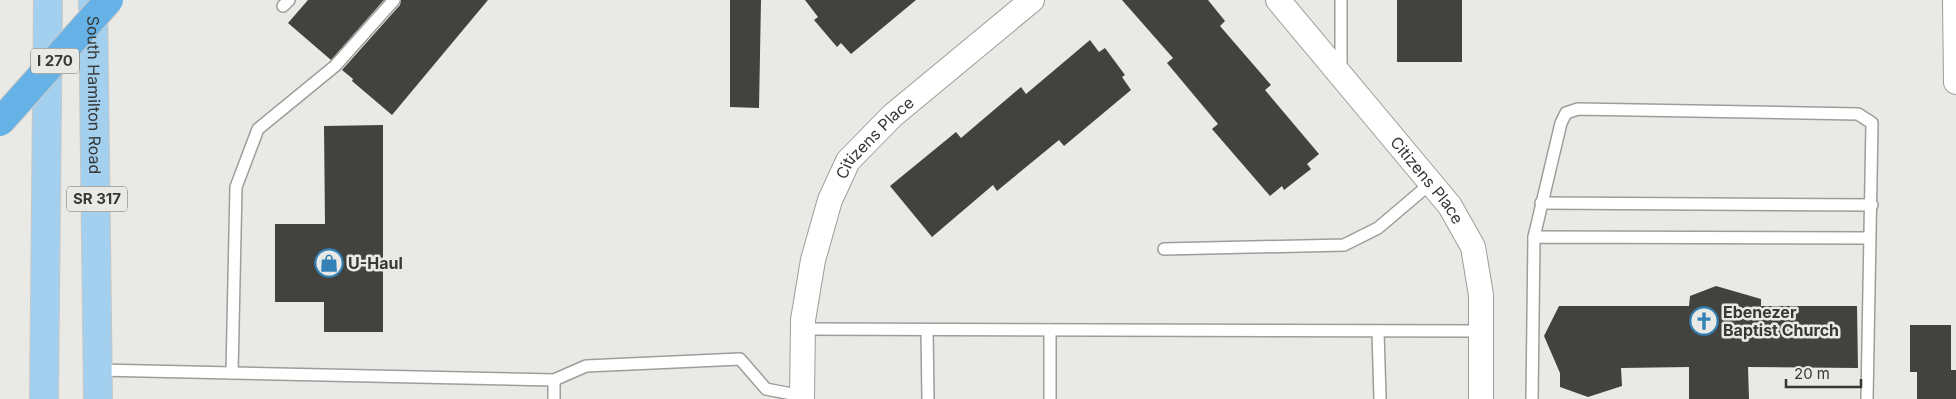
<svg xmlns="http://www.w3.org/2000/svg" width="1956" height="399" viewBox="0 0 1956 399" font-family="Inter,sans-serif">
<rect width="100%" height="100%" fill="#e9e9e5"/>
<!-- building -->
<g fill="#42423f">
<path d="M 308,0 L 384,0 L 331,60 L 288,23 Z"/>
<path d="M 401,0 L 488,0 L 392,115 L 352,81 L 353,79 L 342,70 L 400,5 Z"/>
<path d="M 730,0 L 761,0 L 759,108 L 730,107 Z"/>
<path d="M 805,0 L 916,0 L 851,54 L 841,43 L 837,47 L 814,20 L 818,17 Z"/>
<path d="M 1122,0 L 1208,0 L 1225,21 L 1220,26 L 1271,85 L 1265,90 L 1319,154 L 1307,164 L 1311,169 L 1284,190 L 1282,186 L 1270,196 L 1212,129 L 1218,124 L 1167,63 L 1173,58 Z"/>
<rect x="1397" y="0" width="65" height="62"/>
<path d="M 1090,40 L 1099,52 L 1105,48 L 1125,75 L 1122,77 L 1131,90 L 1064,146 L 1059,140 L 997,191 L 993,185 L 932,237 L 890,186 L 956,132 L 961,138 L 1021,87 L 1026,94 Z"/>
<path d="M 383,125 L 383,332 L 324,332 L 324,302 L 275,302 L 275,224 L 325,224 L 324,126 Z"/>
<path d="M 1716,286 L 1761,299 L 1761,306 L 1857,306 L 1858,368 L 1748,367 L 1749,399 L 1689,399 L 1689,367 L 1621,368 L 1622,386 L 1588,397 L 1560,387 L 1560,373 L 1544,336 L 1559,306 L 1689,306 L 1690,296 Z"/>
<path d="M 1910,325 L 1951,325 L 1951,370 L 1956,370 L 1956,399 L 1917,399 L 1917,372 L 1910,372 Z"/>
</g>
<g fill="none" stroke-linecap="round" stroke-linejoin="round">
<!-- lane casing -->
<g stroke="#9d9d9a" stroke-width="14">
<g id="lane">
<path d="M 1341,0 L 1341,70"/>
<path d="M 283,6 L 289,0"/>
<path d="M 1541,203 L 1872,205"/>
<path d="M 1534,237 L 1561,123 L 1566,113 L 1578,109 L 1858,114 L 1872,123 L 1867,399"/>
<path d="M 1164,249 L 1344,245 L 1378,228 L 1431,183"/>
<path d="M 803,329 L 1481,331"/>
<path d="M 927,330 L 928,399"/>
<path d="M 1050,330 L 1050,399"/>
<path d="M 1378,331 L 1380,399"/>
<path d="M 99,370 L 554,380 L 586,366 L 740,359 L 766,389 L 802,396"/>
<path d="M 232,373 L 236,187 L 258,129 L 335,66 L 394,0"/>
<path d="M 554,380 L 554,399"/>
<path d="M 1532,399 L 1534,237 L 1869,238"/>
</g>
</g>
<!-- street casing -->
<g stroke="#9d9d9a" stroke-width="26">
<g id="street">
<path id="s1" d="M 1278,0 L 1450,206 L 1473,247 L 1481,295 L 1481,399"/>
<path d="M 1955,0 L 1956,82"/>
<path id="s2" d="M 802,399 L 803,320 L 813,260 L 830,200 L 848,161 L 892,116 L 1032,0"/>
</g>
</g>
<!-- primary casing -->
<g stroke="#c7c7c6" stroke-width="30">
<g id="primary">
<path id="s3" d="M 93,1 L 98,399"/>
<path d="M 44,399 L 48,0"/>
</g>
</g>
<!-- lane -->
<use href="#lane" stroke="#fff" stroke-width="11"/>
<!-- street -->
<use href="#street" stroke="#fff" stroke-width="24"/>
<!-- primary -->
<use href="#primary" stroke="#a3d0ef" stroke-width="28"/>
<!-- highway-bridge casing -->
<g stroke="#c7c7c6" stroke-width="30" stroke-linecap="butt">
<path id="highway-bridge" d="M 0,122 L 109,0"/>
</g>
<!-- highway-bridge -->
<use href="#highway-bridge" stroke="#66b1e5" stroke-width="28"/>
</g>
<!-- icons -->
<defs>
<g id="shop-ring" transform="scale(1.4375)"><circle r="9.5" fill="#e9e9e5" stroke="#3482b5" stroke-width="1.5"/><path d="M-5-2.5h2.3a2.7 3.5 0 0 1 5.4 0H5L5.5 6h-11ZM-1.5-2.5h3a1.5 2.3 0 0 0-3 0Z" fill="#3482b5"/></g>
<g id="church-ring" transform="scale(1.4375)"><circle r="9.5" fill="#e9e9e5" stroke="#3482b5" stroke-width="1.5"/><path d="M-1.2-6h2.4v3.5h3.3v2.4h-3.3V6h-2.4V-.1h-3.3v-2.4h3.3Z" fill="#3482b5"/></g>
</defs>
<g fill-rule="evenodd">
<use href="#shop-ring" x="329" y="263"/>
<use href="#church-ring" x="1704" y="321"/>
</g>
<g text-anchor="middle" stroke-width="5" stroke-linejoin="round" paint-order="stroke">
<!-- shield labels -->
<g fill="#e9e9e5" stroke="#6c6c6a" stroke-width="1">
<rect x="31" y="48.5" width="48" height="25" rx="4"/>
<rect x="67" y="186.5" width="60" height="25" rx="4"/>
</g>
<g font-size="15" font-weight="bold" fill="#373735">
<text x="55" y="66">I 270</text>
<text x="97" y="204">SR 317</text>
</g>
<!-- street labels -->
<g font-size="16" fill="#373735" stroke="#e9e9e5">
<text dy="6" stroke="none"><textPath href="#s3" startOffset="94">South Hamilton Road</textPath></text>
<text dy="6" stroke="none"><textPath href="#s2" startOffset="280">Citizens Place</textPath></text>
<text dy="6" stroke="none"><textPath href="#s1" startOffset="234">Citizens Place</textPath></text>
</g>
<!-- poi labels -->
<g font-size="16" font-weight="bold" fill="#373735" stroke="#e9e9e5" text-anchor="start">
<text x="348" y="269">U-Haul</text>
<text x="1723" y="318">Ebenezer<tspan x="1723" dy="18">Baptist Church</tspan></text>
</g>
</g>
<!-- scale -->
<path d="M1786 379v8h75v-8" fill="none" stroke="#373735" stroke-width="2.5"/>
<text x="1794" y="379" font-size="15" fill="#373735" stroke="#e9e9e5" stroke-width="4" paint-order="stroke">20 m</text>
</svg>
